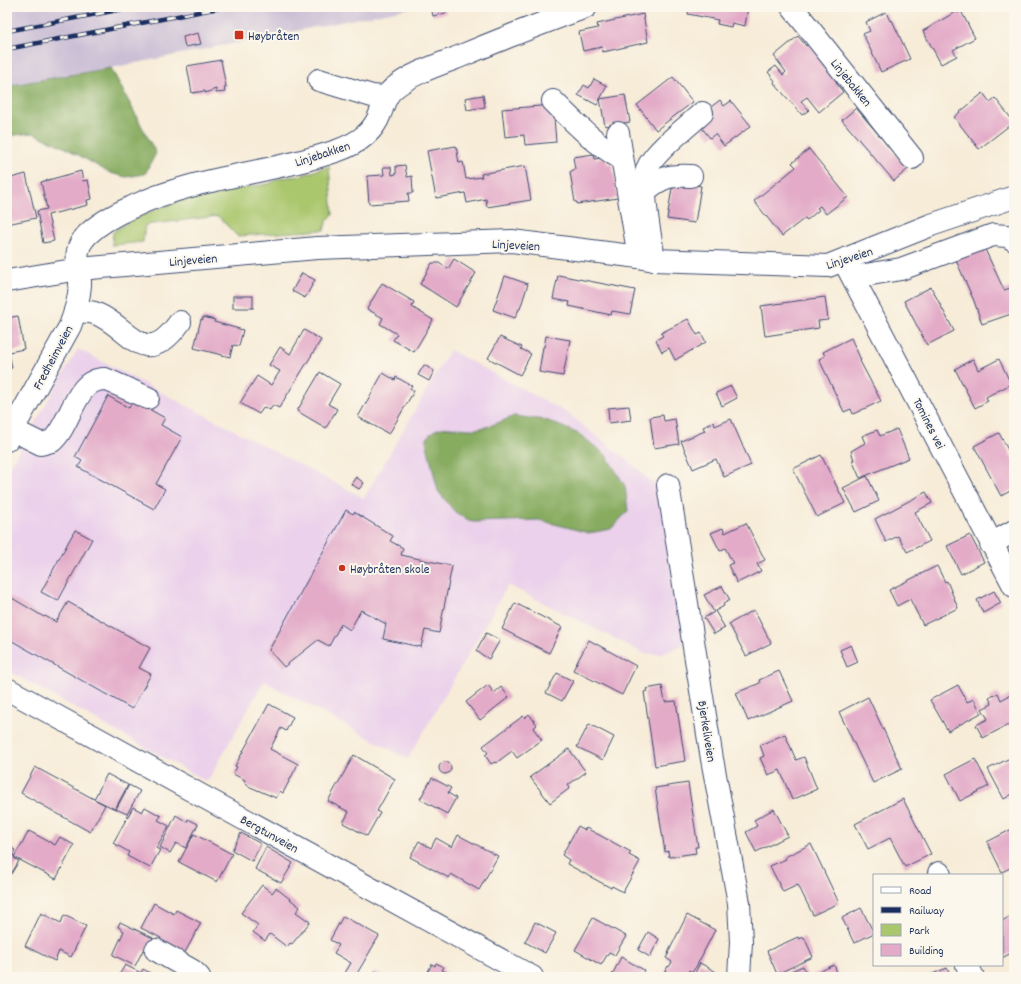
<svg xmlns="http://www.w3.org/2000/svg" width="1021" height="984" viewBox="0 0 1021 984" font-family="Dekko,sans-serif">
<rect width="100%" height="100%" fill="#fbf7ec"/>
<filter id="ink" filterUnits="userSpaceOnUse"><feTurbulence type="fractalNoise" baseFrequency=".025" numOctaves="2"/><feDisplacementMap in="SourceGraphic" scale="8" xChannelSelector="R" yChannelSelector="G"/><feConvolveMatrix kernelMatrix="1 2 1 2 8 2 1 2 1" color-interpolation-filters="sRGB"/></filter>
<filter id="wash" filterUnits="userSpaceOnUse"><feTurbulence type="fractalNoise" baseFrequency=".012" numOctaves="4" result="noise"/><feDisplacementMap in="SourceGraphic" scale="16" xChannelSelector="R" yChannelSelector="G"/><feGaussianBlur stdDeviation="0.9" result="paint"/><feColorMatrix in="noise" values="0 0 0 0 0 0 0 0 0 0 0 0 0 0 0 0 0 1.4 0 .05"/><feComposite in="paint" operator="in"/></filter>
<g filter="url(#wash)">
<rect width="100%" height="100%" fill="#f7ecd8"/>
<!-- built -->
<path fill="#ebd1eb" d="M 78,349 L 364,498 L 450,350 L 567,413 L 637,468 L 663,493 L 685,640 L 682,645 L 663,654 L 645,654 L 508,585 L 408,759 L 264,681 L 207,782 L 7,670 L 7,471 Z"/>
<!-- industrial -->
<path fill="#cbbfd5" d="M 7,7 L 415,7 L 111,68 L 7,86 Z"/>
<!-- green -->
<path fill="#aac76e" stroke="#627b66" d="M 329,166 L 333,215 L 327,220 L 324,230 L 237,236 L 218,216 L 145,225 L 143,242 L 112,245 L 113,232 L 130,221 L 161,207 L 212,192 L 269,184 L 280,178 L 300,176 Z"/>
<!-- forest -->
<g fill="#87ac61" stroke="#516e60">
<path d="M 111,68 L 156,153 L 145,174 L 126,177 L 110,173 L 64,147 L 32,133 L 7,136 L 7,86 Z"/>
<path d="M 514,416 L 546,420 L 579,434 L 606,455 L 625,486 L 628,511 L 611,529 L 589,533 L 539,520 L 472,522 L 455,512 L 438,491 L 426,441 C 434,420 458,430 475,429 C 488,428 502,421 514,416 Z"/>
</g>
<g id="blocks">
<!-- building -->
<g fill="#e3abc8">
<path d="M 431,7 L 445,7 L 446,13 L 433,16 Z"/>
<path d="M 681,7 L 748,7 L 745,26 L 732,23 L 731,27 L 717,24 L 718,20 L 688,14 L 689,9 Z"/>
<path d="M 957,11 L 958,13 L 961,11 L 975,38 L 953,50 L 957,56 L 941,64 L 923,31 Z"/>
<path d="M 886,12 L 890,21 L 892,20 L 910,59 L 881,72 L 863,34 L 870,31 L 866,22 Z"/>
<path d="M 643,14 L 648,42 L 603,52 L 602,47 L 583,51 L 579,32 L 598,28 L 597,24 Z"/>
<path d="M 198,33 L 201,44 L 185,47 L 183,37 Z"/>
<path d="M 798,36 L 806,46 L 809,43 L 839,80 L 836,83 L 843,92 L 819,112 L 807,97 L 801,101 L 809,110 L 802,115 L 774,83 L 775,81 L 768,72 L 776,66 L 783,75 L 786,72 L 774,56 Z"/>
<path d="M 221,60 L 226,87 L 224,87 L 225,92 L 216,93 L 216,89 L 205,93 L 205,91 L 192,93 L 187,66 Z"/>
<path d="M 673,77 L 693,102 L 656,130 L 637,105 Z"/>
<path d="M 594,79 L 607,86 L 597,105 L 578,95 L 584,85 L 589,88 Z"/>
<path d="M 983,93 L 990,102 L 995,98 L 1014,122 L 979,149 L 954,117 Z"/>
<path d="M 483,95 L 485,107 L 467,110 L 465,98 Z"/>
<path d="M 625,95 L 630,122 L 605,126 L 600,99 Z"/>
<path d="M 720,100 L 724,106 L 731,101 L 751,126 L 724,146 L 715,134 L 710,138 L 702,128 L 707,124 L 705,122 L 707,110 Z"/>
<path d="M 553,105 L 556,142 L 525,145 L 524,135 L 505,137 L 502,109 Z"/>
<path d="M 856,108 L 908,169 L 894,181 L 842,120 Z"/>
<path d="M 456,146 L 459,163 L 463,162 L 466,179 L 482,177 L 481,174 L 525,166 L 531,200 L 487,207 L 486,199 L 467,203 L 465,193 L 436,198 L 427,151 Z"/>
<path d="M 809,149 L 848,197 L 826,214 L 820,206 L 817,208 L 819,210 L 807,220 L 805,218 L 782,236 L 754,201 L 796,167 L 792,163 Z"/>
<path d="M 594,154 L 595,159 L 606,157 L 607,164 L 612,163 L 618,198 L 577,204 L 577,202 L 575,202 L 570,172 L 575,169 L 573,157 Z"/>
<path d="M 405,165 L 407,177 L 412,176 L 413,193 L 408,193 L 409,201 L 369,204 L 367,176 L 384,175 L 383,167 L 391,167 L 392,175 L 396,174 L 396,166 Z"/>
<path d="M 81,171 L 83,181 L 88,180 L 92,199 L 87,200 L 88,205 L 48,215 L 54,241 L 43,243 L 37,211 L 47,209 L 41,182 Z"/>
<path d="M 26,174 L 36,218 L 7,224 L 7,179 Z"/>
<path d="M 676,182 L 701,186 L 695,223 L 667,219 L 672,188 L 675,188 Z"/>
<path d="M 983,245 L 1004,290 L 1014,287 L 1014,313 L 982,324 L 974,301 L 955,258 Z"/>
<path d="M 454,259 L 476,273 L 456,307 L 420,284 L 432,263 L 439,263 L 448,269 Z"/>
<path d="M 302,273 L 315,280 L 305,298 L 292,291 Z"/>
<path d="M 558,275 L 635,290 L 630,314 L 612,311 L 611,315 L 569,306 L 570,302 L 553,299 Z"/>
<path d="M 505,276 L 528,284 L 520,309 L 519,309 L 515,318 L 493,310 Z"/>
<path d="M 382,283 L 414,302 L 412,307 L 433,320 L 414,352 L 393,340 L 397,334 L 380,324 L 383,318 L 367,309 Z"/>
<path d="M 931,287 L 954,331 L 927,345 L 904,301 Z"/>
<rect x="233" y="296" width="20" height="12"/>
<path d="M 825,297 L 828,320 L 818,321 L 819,328 L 765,336 L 761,306 Z"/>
<path d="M 18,316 L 24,349 L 9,352 L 12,368 L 7,369 L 7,318 Z"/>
<path d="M 203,317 L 215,320 L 214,322 L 243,330 L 239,346 L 233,345 L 230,357 L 194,348 L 201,319 L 203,320 Z"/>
<path d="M 688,319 L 697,335 L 701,333 L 706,342 L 675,360 L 669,348 L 662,352 L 656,340 L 663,336 L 661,333 Z"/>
<path d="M 304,330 L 321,340 L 279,408 L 273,405 L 270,410 L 264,407 L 259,414 L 240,403 L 257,376 L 271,385 L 280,371 L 269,365 L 280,347 L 290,354 Z"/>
<path d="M 546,336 L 570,340 L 563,376 L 539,372 L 543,347 L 544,347 Z"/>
<path d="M 500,337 L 522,347 L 521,349 L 531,354 L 520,375 L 488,358 Z"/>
<path d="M 851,338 L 861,360 L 860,361 L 881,401 L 853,414 L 851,409 L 844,412 L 819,359 L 825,356 L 823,352 Z"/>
<path d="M 973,359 L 978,370 L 999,359 L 1011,384 L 986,397 L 988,401 L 975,408 L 955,369 Z"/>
<path d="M 424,365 L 434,371 L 429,381 L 418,375 Z"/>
<path d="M 320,372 L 340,384 L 328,404 L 337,409 L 326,428 L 297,411 Z"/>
<path d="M 383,373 L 395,380 L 396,377 L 412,386 L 410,389 L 414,391 L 389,434 L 358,417 Z"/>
<path d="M 731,386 L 737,398 L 722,406 L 716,393 Z"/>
<path d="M 108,396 L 129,408 L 133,400 L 165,418 L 161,425 L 182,437 L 156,484 L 165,489 L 154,509 L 78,467 L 82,461 L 75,457 Z"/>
<path d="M 629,406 L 631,420 L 609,423 L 608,408 Z"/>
<path d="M 663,415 L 664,421 L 675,419 L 679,444 L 654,448 L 650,417 Z"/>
<path d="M 731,419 L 751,465 L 724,477 L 716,459 L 693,469 L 681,441 L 705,431 L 703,427 L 714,422 L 715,426 Z"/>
<path d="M 897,429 L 909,458 L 860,478 L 852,460 L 854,460 L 851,451 L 865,443 L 862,436 L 877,430 L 880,436 Z"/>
<path d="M 999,433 L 1014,461 L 1014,489 L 1001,496 L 974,446 Z"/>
<path d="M 821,455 L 845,503 L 817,517 L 793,469 Z"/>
<path d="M 867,476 L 879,501 L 856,512 L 843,488 Z"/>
<path d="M 356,477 L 364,483 L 359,489 L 351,484 Z"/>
<path d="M 926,492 L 932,503 L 915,512 L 930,541 L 907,552 L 898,536 L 886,542 L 875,519 Z"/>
<path d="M 346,510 L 353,514 L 354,512 L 393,536 L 390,541 L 403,548 L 401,555 L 452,566 L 439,633 L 425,630 L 421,647 L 383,639 L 386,624 L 361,610 L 350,630 L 341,624 L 329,646 L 318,640 L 284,667 L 269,650 Z"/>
<path d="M 746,523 L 765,560 L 757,564 L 761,571 L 737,583 L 728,565 L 733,563 L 725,548 L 720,551 L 711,533 L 723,528 L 725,533 Z"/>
<path d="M 75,530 L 92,539 L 58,601 L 41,592 Z"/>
<path d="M 970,535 L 984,562 L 961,574 L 947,546 Z"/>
<path d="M 937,566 L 945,582 L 947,581 L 958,608 L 923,625 L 910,599 L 897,606 L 889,590 Z"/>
<path d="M 722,586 L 730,600 L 723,604 L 724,606 L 715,611 L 725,628 L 714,634 L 704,618 L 714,612 L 704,595 Z"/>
<path d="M 994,591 L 1001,603 L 983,613 L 977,600 Z"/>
<path d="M 7,595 L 44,617 L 45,616 L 56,622 L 68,602 L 150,648 L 139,668 L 151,674 L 132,709 L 7,638 Z"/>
<path d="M 515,603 L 562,627 L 549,653 L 502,629 Z"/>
<path d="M 754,610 L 771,643 L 746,656 L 729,624 Z"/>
<path d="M 486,633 L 500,640 L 489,659 L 476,651 Z"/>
<path d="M 589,640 L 636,666 L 622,695 L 573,670 Z"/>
<path d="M 851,645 L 858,662 L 847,667 L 840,650 Z"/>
<path d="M 779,671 L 793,701 L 748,721 L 736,693 L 760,683 L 759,680 Z"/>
<path d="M 557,673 L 573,681 L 562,701 L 546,693 Z"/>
<path d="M 488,685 L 494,693 L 501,687 L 509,697 L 480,720 L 466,702 Z"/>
<path d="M 958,685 L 967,702 L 974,699 L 981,713 L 948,731 L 930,700 Z"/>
<path d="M 662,686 L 665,702 L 676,701 L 685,761 L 655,766 L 644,692 L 647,691 L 646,689 Z"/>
<path d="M 998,693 L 1001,700 L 1014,693 L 1014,724 L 1009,727 L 1008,725 L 983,738 L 976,725 L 988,719 L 982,709 L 992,704 L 989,698 Z"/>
<path d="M 868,697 L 902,769 L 873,783 L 839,712 Z"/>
<path d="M 269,704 L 293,717 L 286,731 L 281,728 L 270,749 L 298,764 L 283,793 L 280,791 L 276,798 L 248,786 L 244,782 L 245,780 L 233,774 L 237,767 L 235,766 Z"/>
<path d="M 529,714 L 537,725 L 533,728 L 542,740 L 517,758 L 512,751 L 496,763 L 495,762 L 491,764 L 485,755 L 488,753 L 483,746 L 523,716 L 525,718 Z"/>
<path d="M 589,724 L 614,737 L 603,760 L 577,747 Z"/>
<path d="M 785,734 L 796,760 L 804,757 L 817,789 L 792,800 L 780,770 L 768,775 L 760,758 L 764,756 L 760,745 Z"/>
<path d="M 569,749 L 586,772 L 568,785 L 570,788 L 550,803 L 530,777 Z"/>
<path d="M 354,755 L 395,779 L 377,811 L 380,813 L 367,836 L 343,823 L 349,812 L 328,801 Z"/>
<path d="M 1014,756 L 1014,793 L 1004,799 L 988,769 Z"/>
<path d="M 975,759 L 989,786 L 960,801 L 946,774 Z"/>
<circle cx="445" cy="768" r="6"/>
<path d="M 35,767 L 105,805 L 90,832 L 21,793 Z"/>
<path d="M 107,774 L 128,785 L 115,809 L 94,799 Z"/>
<path d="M 432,778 L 451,788 L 448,793 L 456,798 L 447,814 L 420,799 Z"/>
<path d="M 688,783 L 698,847 L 695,847 L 696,853 L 669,857 L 668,851 L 665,852 L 655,788 Z"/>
<path d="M 129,785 L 140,791 L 127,814 L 116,809 Z"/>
<path d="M 903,799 L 931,854 L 905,867 L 890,838 L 868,849 L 855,824 Z"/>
<path d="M 133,807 L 142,812 L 145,807 L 161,816 L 158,820 L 169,826 L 156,848 L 160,850 L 150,868 L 127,856 L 129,852 L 113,843 Z"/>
<path d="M 774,809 L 788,836 L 756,852 L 746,832 L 757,826 L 754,820 Z"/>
<path d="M 176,815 L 187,822 L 188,819 L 198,824 L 186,848 L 176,843 L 170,853 L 160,847 Z"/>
<path d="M 578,826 L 585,830 L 586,828 L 631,852 L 629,855 L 640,861 L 623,892 L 612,886 L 611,888 L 567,864 L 569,860 L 562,855 Z"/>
<path d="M 1014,828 L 1014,866 L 1002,872 L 987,842 Z"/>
<path d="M 29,831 L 55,845 L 60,837 L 74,845 L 56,879 L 14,857 Z"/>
<path d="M 241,833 L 261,844 L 252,861 L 232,850 Z"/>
<path d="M 194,834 L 232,854 L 217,882 L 179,862 Z"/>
<path d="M 458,835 L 498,856 L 479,890 L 451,874 L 449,878 L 410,857 L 419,841 L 431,848 L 436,838 L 452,847 Z"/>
<path d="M 811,844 L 839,903 L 813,915 L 798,885 L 783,892 L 770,866 L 786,859 L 785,857 Z"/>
<path d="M 7,846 L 15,850 L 13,854 L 15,859 L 19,861 L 11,874 L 7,872 Z"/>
<path d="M 266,847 L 293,863 L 281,883 L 255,869 Z"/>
<path d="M 262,885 L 272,893 L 276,888 L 300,907 L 296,912 L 310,922 L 292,944 L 290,943 L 287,947 L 270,934 L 265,941 L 253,932 L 258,925 L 241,913 Z"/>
<path d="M 154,903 L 174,914 L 176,910 L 201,923 L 182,958 L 158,945 L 161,938 L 141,928 Z"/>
<path d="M 861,908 L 874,933 L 854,943 L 842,918 Z"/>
<path d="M 41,913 L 61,923 L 64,915 L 86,926 L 71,957 L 59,951 L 55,961 L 25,946 Z"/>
<path d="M 1014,914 L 1014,954 L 1013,952 L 1002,958 L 1002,921 Z"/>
<path d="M 687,915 L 715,930 L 696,967 L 692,972 L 689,970 L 687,976 L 689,977 L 662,977 L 668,966 L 669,967 L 672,962 L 666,958 L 669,953 L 668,953 Z"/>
<path d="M 343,916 L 379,936 L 355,977 L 345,973 L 351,963 L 334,953 L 339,945 L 330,940 Z"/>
<path d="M 593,918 L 626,936 L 615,955 L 609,952 L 601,965 L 575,950 Z"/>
<path d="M 120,922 L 153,938 L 146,952 L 143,950 L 135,966 L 113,955 L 124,931 L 118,927 Z"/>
<path d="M 535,922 L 556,933 L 545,953 L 525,942 Z"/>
<path d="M 648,932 L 659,939 L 650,957 L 638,950 Z"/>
<path d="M 798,937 L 799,939 L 804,937 L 813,957 L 777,974 L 767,951 Z"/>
<path d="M 621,957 L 644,970 L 641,977 L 611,977 Z"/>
<path d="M 436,963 L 444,967 L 442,970 L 455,977 L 425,977 L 432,964 L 435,966 Z"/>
<path d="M 700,963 L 720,974 L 719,977 L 703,977 L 695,973 Z"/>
<path d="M 125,965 L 141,973 L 143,969 L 154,975 L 153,977 L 118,977 Z"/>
<path d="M 834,965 L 839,977 L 812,977 L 812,975 Z"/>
<path d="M 803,966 L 808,977 L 777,977 Z"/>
<path d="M 947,968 L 951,977 L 925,977 Z"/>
<path d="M 375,971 L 385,977 L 372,977 Z"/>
</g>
</g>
</g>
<g filter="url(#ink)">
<use href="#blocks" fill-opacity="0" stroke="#3c4b70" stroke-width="1"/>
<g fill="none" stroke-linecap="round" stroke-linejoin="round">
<!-- minor casing -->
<g stroke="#3c4b70" stroke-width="24">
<g id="minor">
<path d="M 792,7 L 912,158"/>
<path d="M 319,80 L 372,96 L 385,97"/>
<path d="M 553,101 C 575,123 595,144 622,159"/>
<path d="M 618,133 L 639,257"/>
<path d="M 645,191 C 662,177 669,175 691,176"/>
<path d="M 654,260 C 651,238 638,183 649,165 C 659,148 687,127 702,113"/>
<path d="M 844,261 L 1014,586"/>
<path d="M 853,277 L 901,269 L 993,235 L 1007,236 L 1014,240"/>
<path d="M 7,281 L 79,269 L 317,248 L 512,241 L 639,257 L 654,260 L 828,266 L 931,225 L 1014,197"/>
<path d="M 75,311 C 82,312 90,311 97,314 C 131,328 144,372 180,322"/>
<path d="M 13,430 L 41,444 L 52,441 C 71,425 75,378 105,379 L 148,398"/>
<path d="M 7,440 L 70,326 C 75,313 79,299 80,285 C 81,264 70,253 87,235 C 99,223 116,214 132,207 C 197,176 271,174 339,150 C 358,143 373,133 380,114 C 384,104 385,95 394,88 C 411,74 435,66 456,58 C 499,40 542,23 586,7"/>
<path d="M 668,485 L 712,759 L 739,903 L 741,942 L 739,977"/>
<path d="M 991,544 L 1014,531"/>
<path d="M 7,689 L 532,977"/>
<path d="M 939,873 L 940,875"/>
<path d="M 156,950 L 193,971 L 199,977"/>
<path d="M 967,965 L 973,977"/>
</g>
</g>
<!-- minor -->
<use href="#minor" stroke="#fff" stroke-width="22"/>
<!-- rail casing -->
<g stroke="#1b2f5e" stroke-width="4.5">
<g id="rail">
<path d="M 7,31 L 134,7"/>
<path d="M 7,49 L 224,7"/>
</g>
</g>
<!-- rail -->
<use href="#rail" stroke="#fbf7ec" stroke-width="3" stroke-dasharray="9" stroke-linecap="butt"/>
</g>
</g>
<!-- markers -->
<g fill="#c8321e" stroke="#fbf7ec" stroke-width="1.5">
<rect x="234" y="30" width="10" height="10" rx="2"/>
<circle cx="342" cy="568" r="4"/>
</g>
<g text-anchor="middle" stroke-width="4" stroke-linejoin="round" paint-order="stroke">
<!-- poi labels -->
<g font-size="13" fill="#1b2f5e" stroke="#fbf7ec" text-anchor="start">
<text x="248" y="40">Høybråten</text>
<text x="350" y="573">Høybråten skole</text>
</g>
<!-- street labels -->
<g font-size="13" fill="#1b2f5e" stroke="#fbf7ec">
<text transform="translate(852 82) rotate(51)" y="5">Linjebakken</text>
<text transform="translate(322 153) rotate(-18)" y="5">Linjebakken</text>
<text transform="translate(516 244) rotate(3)" y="5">Linjeveien</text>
<text transform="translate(849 257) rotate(-18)" y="5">Linjeveien</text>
<text transform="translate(193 259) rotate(-5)" y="5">Linjeveien</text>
<text transform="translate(52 357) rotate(-62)" y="5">Fredheimveien</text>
<text transform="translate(930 423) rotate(63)" y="5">Tomines vei</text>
<text transform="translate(708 731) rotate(81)" y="5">Bjerkeliveien</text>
<text transform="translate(270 833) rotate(29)" y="5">Bergtunveien</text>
</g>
</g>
<!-- margin -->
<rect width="1021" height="984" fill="none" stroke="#fbf7ec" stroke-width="24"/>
<!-- legend -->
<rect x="873" y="874" width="130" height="92" fill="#fbf7ec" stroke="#a1a7b3"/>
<rect x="881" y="887" width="20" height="6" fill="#ffffff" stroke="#a1a7b3"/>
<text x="909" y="894" font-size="12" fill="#1b2f5e">Road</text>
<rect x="881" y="907" width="20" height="6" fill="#1b2f5e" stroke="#a1a7b3"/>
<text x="909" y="914" font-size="12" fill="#1b2f5e">Railway</text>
<rect x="881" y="924" width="20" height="12" fill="#aac76e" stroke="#a1a7b3"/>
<text x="909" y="934" font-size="12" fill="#1b2f5e">Park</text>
<rect x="881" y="944" width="20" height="12" fill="#e3abc8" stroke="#a1a7b3"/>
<text x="909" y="954" font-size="12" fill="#1b2f5e">Building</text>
</svg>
